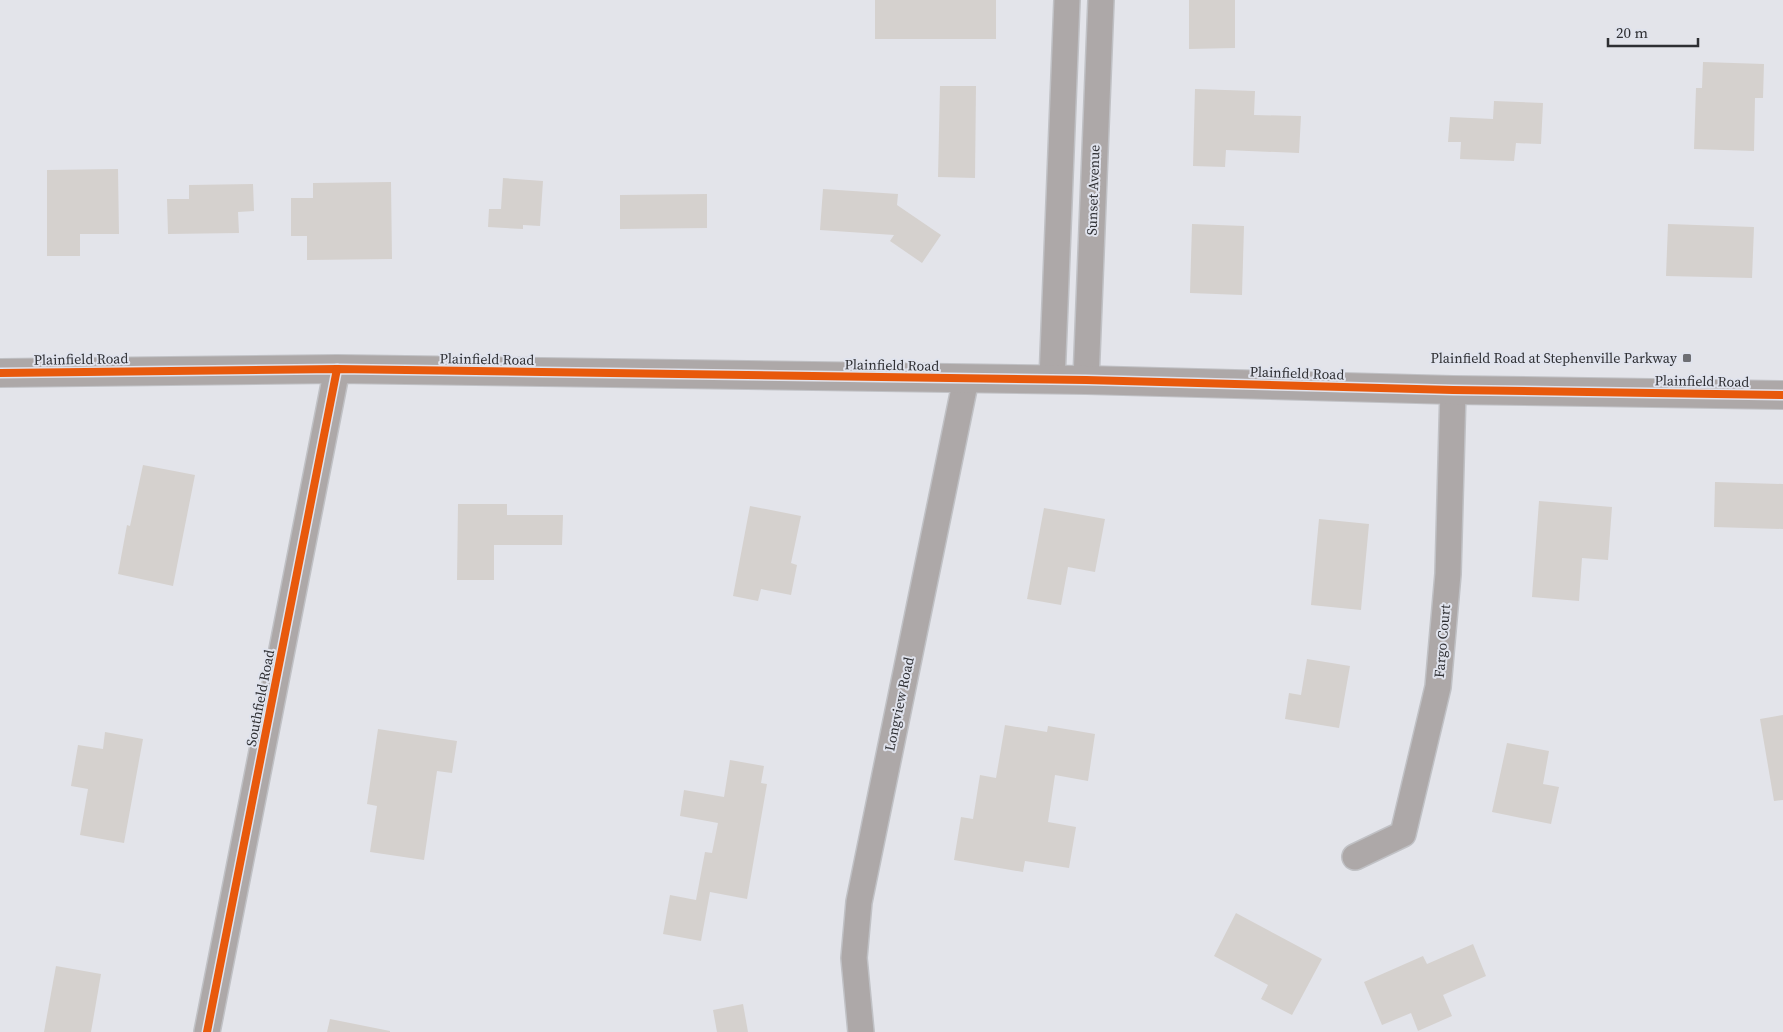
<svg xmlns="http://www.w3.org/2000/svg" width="1783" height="1032" viewBox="0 0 1783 1032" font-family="'Source Serif 4',serif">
<rect width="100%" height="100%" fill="#e3e4ea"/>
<!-- building -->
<g fill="#d5d1ce">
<rect x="875" y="0" width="121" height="39"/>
<path d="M 1189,0 L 1235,0 L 1235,48 L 1189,49 Z"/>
<path d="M 1703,62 L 1764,64 L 1763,98 L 1755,98 L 1754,151 L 1694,149 L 1696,88 L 1702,88 Z"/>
<path d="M 940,86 L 976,86 L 975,178 L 938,177 Z"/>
<path d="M 1195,89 L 1255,91 L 1254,115 L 1301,116 L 1299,153 L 1226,150 L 1225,167 L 1193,166 Z"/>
<path d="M 1494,101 L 1543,103 L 1541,144 L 1516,143 L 1514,161 L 1460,159 L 1461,142 L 1448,142 L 1450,117 L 1493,119 Z"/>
<path d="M 118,169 L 119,234 L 80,234 L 80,256 L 47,256 L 47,170 Z"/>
<path d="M 503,178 L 543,181 L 540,226 L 523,225 L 523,229 L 488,227 L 489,209 L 501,209 Z"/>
<path d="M 391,182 L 392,259 L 307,260 L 307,236 L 291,236 L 291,198 L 313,198 L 313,183 Z"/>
<path d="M 253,184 L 254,211 L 238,212 L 239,233 L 168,234 L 167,199 L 189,199 L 189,185 Z"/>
<path d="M 823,189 L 898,194 L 897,205 L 941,235 L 922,263 L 890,241 L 894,235 L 820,230 Z"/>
<path d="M 707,194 L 707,228 L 620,229 L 620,195 Z"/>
<path d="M 1192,224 L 1244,226 L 1242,295 L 1190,293 Z"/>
<path d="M 1668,224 L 1754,227 L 1752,278 L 1666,276 Z"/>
<path d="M 143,465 L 195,475 L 173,586 L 118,574 L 127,525 L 130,526 Z"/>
<path d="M 1715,482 L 1783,484 L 1783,529 L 1714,527 Z"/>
<path d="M 1539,501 L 1612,507 L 1608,560 L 1582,558 L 1579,601 L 1532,597 Z"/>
<path d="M 458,504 L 507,504 L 507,515 L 563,515 L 562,545 L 494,545 L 494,580 L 457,580 Z"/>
<path d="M 750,506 L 801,516 L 791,563 L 797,565 L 791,595 L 761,589 L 758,601 L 733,596 Z"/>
<path d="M 1044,508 L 1105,519 L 1095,572 L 1068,567 L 1061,605 L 1027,599 Z"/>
<path d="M 1319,519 L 1369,524 L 1361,610 L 1311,605 Z"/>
<path d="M 1307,659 L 1350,666 L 1339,728 L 1285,719 L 1289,693 L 1301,695 Z"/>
<path d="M 1783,715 L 1783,800 L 1774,801 L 1760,719 Z"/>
<path d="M 1005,725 L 1047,732 L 1048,726 L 1095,734 L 1088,781 L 1055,775 L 1048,822 L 1076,827 L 1069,868 L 1025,861 L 1023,872 L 954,860 L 961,817 L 973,819 L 980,775 L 996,778 Z"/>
<path d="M 378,729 L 457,741 L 452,773 L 437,771 L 424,860 L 370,852 L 377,806 L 367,804 Z"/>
<path d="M 105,732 L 143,739 L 124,843 L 80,835 L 88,789 L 71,786 L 78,745 L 103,749 Z"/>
<path d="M 1507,743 L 1549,751 L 1543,784 L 1559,787 L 1551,824 L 1492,812 Z"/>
<path d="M 730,760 L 764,766 L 761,783 L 767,784 L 747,899 L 710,892 L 701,941 L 663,934 L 670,895 L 696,900 L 705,852 L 712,853 L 718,823 L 680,816 L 684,790 L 724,797 Z"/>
<path d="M 1236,913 L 1322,959 L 1292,1015 L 1261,999 L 1268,985 L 1214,956 Z"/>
<path d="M 1473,944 L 1486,976 L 1443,995 L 1452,1016 L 1418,1031 L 1411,1013 L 1382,1025 L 1364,982 L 1423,956 L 1427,964 Z"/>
<path d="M 56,966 L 101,974 L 91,1032 L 44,1032 Z"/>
<path d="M 743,1004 L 748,1032 L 717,1032 L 713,1010 Z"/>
<path d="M 330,1019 L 390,1031 L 390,1032 L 327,1032 Z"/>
</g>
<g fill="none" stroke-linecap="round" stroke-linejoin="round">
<!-- minor casing -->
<g stroke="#c0c1c5" stroke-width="28">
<g id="minor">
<path d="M 1052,380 L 1067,0"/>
<path d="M 1086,380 L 1101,0"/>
<path d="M 1355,857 L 1403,834 L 1438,687 L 1448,574 L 1453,390"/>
<path d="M 207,1032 L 337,369"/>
<path d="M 861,1032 L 854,958 L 859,902 L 966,379"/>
</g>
</g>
<!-- tertiary casing -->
<g stroke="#c0c1c5" stroke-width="30">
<path id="tertiary" d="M 0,373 L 337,369 L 1086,380 L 1453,390 L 1783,395"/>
</g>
<!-- minor -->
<use href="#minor" stroke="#ada8a8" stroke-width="25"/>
<!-- tertiary -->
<use href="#tertiary" stroke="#ada8a8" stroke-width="28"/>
<!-- cycleway casing -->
<g stroke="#e0e3ed" stroke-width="11">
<g id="cycleway">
<path d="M 0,373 L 337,369 L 1086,380 L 1453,390 L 1783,395"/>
<path d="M 207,1032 L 337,369"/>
</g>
</g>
<!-- cycleway -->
<use href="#cycleway" stroke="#e8590c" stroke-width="8"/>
</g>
<!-- markers -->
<rect fill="#6d6e73" stroke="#e0e3ed" stroke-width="2" x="1682" y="353" width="10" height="10" rx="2.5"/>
<g text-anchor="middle" stroke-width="4" stroke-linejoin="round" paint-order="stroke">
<!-- street labels -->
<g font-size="14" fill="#2e2f33" stroke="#e0e3ed">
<text transform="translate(1093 190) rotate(-88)" y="5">Sunset Avenue</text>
<text transform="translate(81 359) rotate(-1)" y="5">Plainfield Road</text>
<text transform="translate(487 359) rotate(1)" y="5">Plainfield Road</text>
<text transform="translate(892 365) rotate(1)" y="5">Plainfield Road</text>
<text transform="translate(1297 373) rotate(2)" y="5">Plainfield Road</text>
<text transform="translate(1702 381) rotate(1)" y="5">Plainfield Road</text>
<text transform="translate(1442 641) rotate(-85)" y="5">Fargo Court</text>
<text transform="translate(260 698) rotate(-79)" y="5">Southfield Road</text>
<text transform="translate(899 704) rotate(-78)" y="5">Longview Road</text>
</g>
<!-- poi labels -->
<g font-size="14" fill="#2e2f33" stroke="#e0e3ed" text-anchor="end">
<text x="1677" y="363">Plainfield Road at Stephenville Parkway</text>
</g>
</g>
<!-- scale -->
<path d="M1608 38v8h90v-8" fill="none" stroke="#2e2f33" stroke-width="2.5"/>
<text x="1616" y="38" font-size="15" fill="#2e2f33" stroke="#e0e3ed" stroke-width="4" paint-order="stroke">20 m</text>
</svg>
